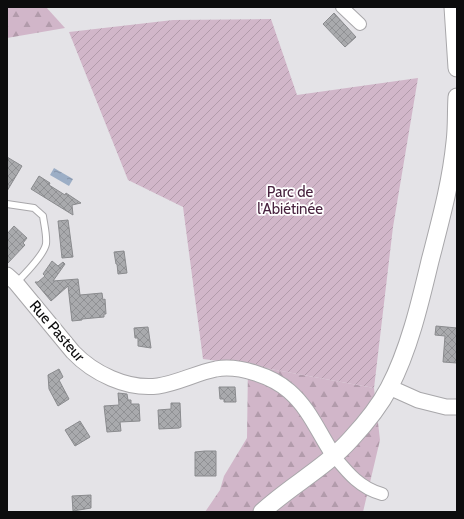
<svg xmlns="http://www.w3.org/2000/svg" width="464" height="519" viewBox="0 0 464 519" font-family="Cabin,sans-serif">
<defs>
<pattern id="forest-firs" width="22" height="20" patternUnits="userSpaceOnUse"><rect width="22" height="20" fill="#d1b6c9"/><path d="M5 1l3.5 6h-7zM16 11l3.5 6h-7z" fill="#b29bab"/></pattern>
<pattern id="garden-furrows" width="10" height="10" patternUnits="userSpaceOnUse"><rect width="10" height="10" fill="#d1b6c9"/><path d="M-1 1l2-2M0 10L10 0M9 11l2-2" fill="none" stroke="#b29bab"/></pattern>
<pattern id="water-ripples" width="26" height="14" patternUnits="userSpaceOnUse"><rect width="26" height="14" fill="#9caec6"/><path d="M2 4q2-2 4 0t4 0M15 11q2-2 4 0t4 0" fill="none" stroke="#8594a9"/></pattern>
<pattern id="building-cross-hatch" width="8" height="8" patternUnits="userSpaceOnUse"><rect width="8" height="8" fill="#a9aaad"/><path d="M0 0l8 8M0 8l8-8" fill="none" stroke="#909194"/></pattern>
</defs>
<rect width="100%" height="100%" fill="#e4e3e7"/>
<!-- forest -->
<g fill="url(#forest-firs)">
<path d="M 7,7 L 46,7 L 65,28 L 7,38 Z"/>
<path d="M 248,365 L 374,388 L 380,440 L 363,512 L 205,512 L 220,490 L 224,476 L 247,438 Z"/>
</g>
<!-- garden -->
<path fill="url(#garden-furrows)" d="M 271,19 L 297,95 L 418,78 L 393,227 L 374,388 L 248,365 L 203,359 L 183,207 L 128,180 L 69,32 L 173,20 Z"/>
<!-- water -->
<path fill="url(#water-ripples)" d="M 54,168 L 73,179 L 69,186 L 50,175 Z"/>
<!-- building -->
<g fill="url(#building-cross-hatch)" stroke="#8a8b8e">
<path d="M 334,13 L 356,37 L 345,47 L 323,24 Z"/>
<path d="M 7,157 L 22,166 L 7,191 Z"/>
<path d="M 39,176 L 50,183 L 49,185 L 65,195 L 66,193 L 81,203 L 72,205 L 73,215 L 31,189 Z"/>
<path d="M 68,220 L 73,257 L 62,258 L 58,221 Z"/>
<path d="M 14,226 L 27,238 L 23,243 L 25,245 L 7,264 L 7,234 Z"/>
<path d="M 124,251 L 127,273 L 118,274 L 117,264 L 116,264 L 114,252 Z"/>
<path d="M 52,261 L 58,266 L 63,262 L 65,264 L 53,281 L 78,279 L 80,295 L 102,293 L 103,300 L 105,299 L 106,314 L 104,314 L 104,317 L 82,319 L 82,320 L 72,321 L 68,286 L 51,301 L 35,282 L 38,282 L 45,276 L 43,274 Z"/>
<path d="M 436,326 L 457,328 L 457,363 L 443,362 L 445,336 L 435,335 Z"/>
<path d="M 148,327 L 151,348 L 138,346 L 138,338 L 135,338 L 134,328 Z"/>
<path d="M 59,369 L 63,377 L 59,380 L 69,399 L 58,406 L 49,389 L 48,375 Z"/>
<path d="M 219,387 L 235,387 L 236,402 L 224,402 L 224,399 L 220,399 Z"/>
<path d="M 118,393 L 127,394 L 128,400 L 131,400 L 131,404 L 139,404 L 140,421 L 120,422 L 121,431 L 107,432 L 104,406 L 119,405 Z"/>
<path d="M 171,403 L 180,403 L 181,427 L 179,428 L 159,429 L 158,410 L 171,409 Z"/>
<path d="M 80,421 L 90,437 L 75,446 L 65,430 Z"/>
<path d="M 205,451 L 216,451 L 216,476 L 195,476 L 195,452 Z"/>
<path d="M 91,495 L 91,508 L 73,511 L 72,496 Z"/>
</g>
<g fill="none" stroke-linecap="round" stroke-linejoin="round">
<!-- service casing -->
<g stroke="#a8a7aa" stroke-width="8">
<path id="service" d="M 7,204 L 34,208 L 43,216 C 44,224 47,235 46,244 C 44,254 24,275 16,283"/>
</g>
<!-- minor casing -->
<g stroke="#a8a7aa" stroke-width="14">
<g id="minor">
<path d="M 342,7 L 360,24"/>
<path d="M 334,456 C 348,473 360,488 382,494"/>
</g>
</g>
<!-- tertiary casing -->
<g stroke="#a8a7aa" stroke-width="17">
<g id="tertiary">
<path d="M 7,275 L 16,283 L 73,352 C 93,373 127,390 158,386 C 178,383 196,373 216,369 C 239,365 272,376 289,391 C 310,409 319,434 334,456"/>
<path d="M 389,387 L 418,400 L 446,407 L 457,407"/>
</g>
</g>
<!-- secondary casing -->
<g stroke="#a8a7aa" stroke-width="19">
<g id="secondary">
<path d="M 453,7 L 457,68"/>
<path d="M 262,512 C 290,486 325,468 351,439 C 364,425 380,405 389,388 C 409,350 420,303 430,261 C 440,222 451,183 455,142 C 457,127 456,112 457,97"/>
</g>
</g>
<!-- service -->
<use href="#service" stroke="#fff" stroke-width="6"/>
<!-- minor -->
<use href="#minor" stroke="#fff" stroke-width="12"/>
<!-- tertiary -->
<use href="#tertiary" stroke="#fff" stroke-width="15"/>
<!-- secondary -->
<use href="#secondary" stroke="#fff" stroke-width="17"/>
</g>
<g text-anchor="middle" stroke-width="3.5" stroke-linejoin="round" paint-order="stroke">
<!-- park labels -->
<g font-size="15" fill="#48233f" stroke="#fff">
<text x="290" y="197">Parc de<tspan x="290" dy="17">l'Abiétinée</tspan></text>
</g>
<!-- street labels -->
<g font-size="15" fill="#0c0c0d" stroke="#fff">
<text transform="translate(57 331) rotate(49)" y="5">Rue Pasteur</text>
</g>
</g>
<!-- border -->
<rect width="464" height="519" fill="none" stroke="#0c0c0d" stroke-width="16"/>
</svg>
